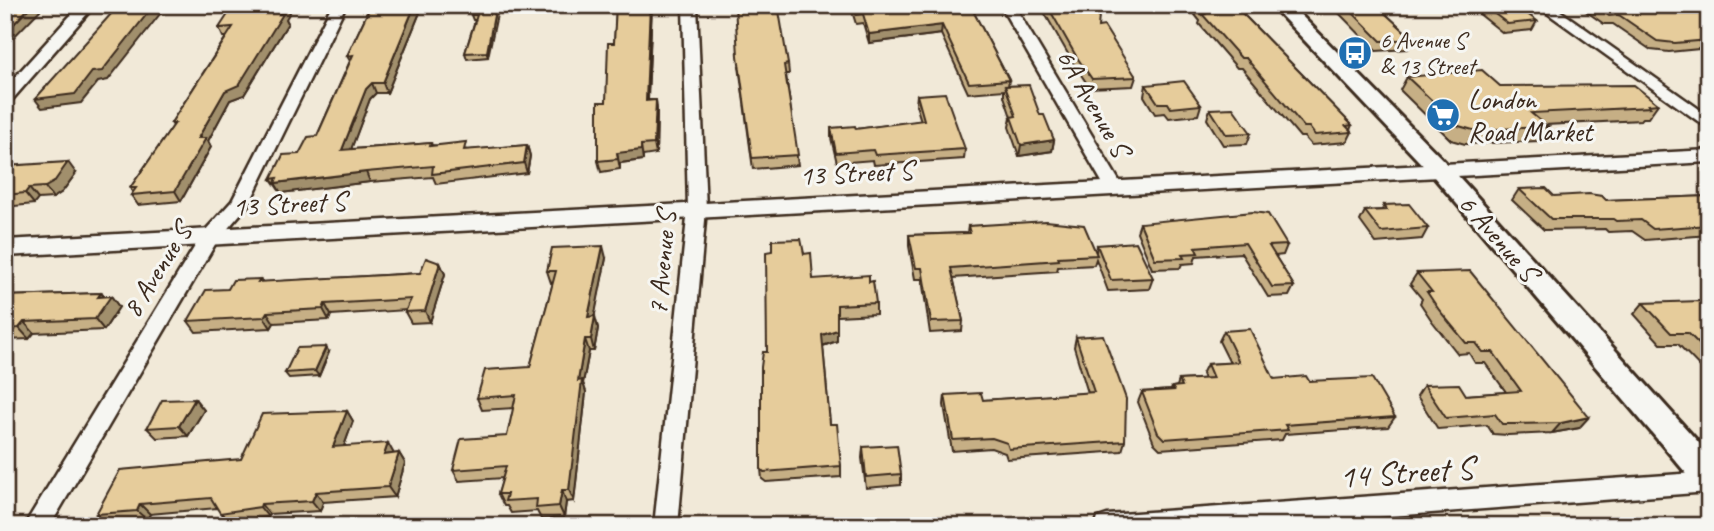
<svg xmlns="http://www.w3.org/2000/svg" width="1714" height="531" viewBox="0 0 1714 531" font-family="Caveat,sans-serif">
<rect width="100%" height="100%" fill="#f1e9d8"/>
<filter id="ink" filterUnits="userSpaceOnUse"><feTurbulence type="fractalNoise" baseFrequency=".0143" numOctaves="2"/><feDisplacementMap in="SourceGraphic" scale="14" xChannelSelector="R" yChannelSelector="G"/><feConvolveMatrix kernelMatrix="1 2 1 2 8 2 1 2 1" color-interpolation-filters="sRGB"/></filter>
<g filter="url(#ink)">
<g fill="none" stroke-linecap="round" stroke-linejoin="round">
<!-- minor casing -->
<g stroke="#3b2a1e" stroke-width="5">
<g id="minor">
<path d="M 80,5 L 95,5 L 11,101 L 5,103 L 5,88 Z"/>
<path d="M 332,5 L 346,5 L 249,204 L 217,241 L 50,526 L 24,526 L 203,233 L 232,201 Z"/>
<path d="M 683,5 L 697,5 L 706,209 L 678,526 L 654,526 L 688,209 Z"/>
<path d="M 1000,5 L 1014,5 L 1124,189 L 1121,193 L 1109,193 L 1106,189 Z"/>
<path d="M 1536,5 L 1552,5 L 1709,116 L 1709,129 Z"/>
<path d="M 1709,472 L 1709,492 L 1260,526 L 1095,526 L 1098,518 L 1107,515 Z"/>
</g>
</g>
<!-- tertiary casing -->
<g stroke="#3b2a1e" stroke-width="5">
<path id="tertiary" d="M 1709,150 L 1709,162 L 5,256 L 5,240 Z"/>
</g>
<!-- secondary casing -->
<g stroke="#3b2a1e" stroke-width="6">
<path id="secondary" d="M 1271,5 L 1291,5 L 1450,167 L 1709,454 L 1709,491 L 1698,487 L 1434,177 Z"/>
</g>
<!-- minor -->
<use href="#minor" fill="#f6f6f2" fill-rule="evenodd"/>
<!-- tertiary -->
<use href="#tertiary" fill="#f6f6f2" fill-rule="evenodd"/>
<!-- secondary -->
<use href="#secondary" fill="#f6f6f2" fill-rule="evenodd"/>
</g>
<!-- wall -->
<g fill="#c6af85" stroke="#3b2a1e" stroke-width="2">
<path d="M 371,5 L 423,5 L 387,93 L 376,93 L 370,99 L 351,149 L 431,143 L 432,145 L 469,150 L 527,145 L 530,156 L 527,173 L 436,184 L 433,177 L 370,182 L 281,193 L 271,179 L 299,154 L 317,136 L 350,61 L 347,56 Z"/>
<path d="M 475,5 L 488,57 L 467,59 L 465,53 L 475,20 L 473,20 L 471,15 Z"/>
<path d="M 608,5 L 652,5 L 648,100 L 656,100 L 657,110 L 656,154 L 643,156 L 643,160 L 620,163 L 620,169 L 601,172 L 598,161 L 614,43 L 616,10 L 609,11 Z"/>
<path d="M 850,5 L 970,5 L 1009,80 L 1008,86 L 1040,115 L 1054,140 L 1052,151 L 1019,156 L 1009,127 L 1011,117 L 1004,96 L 1004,90 L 968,93 L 941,34 L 869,43 L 863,23 L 856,24 Z"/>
<path d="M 1040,5 L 1091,5 L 1098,27 L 1136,77 L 1133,86 L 1090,88 L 1075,66 Z"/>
<path d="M 1187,5 L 1245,5 L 1242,13 L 1352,125 L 1350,130 L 1352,132 L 1347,142 L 1311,145 L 1304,137 L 1300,137 L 1242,68 L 1237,68 L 1199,24 L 1200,21 Z"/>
<path d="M 1331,5 L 1376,5 L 1413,39 L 1408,49 L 1376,51 Z"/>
<path d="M 1468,5 L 1515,5 L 1537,21 L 1532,30 L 1503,33 Z"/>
<path d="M 1577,5 L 1709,5 L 1709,48 L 1669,52 L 1651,50 L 1613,24 L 1604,24 Z"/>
<path d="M 286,19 L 288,23 L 244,95 L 230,100 L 208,141 L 211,147 L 181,201 L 138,205 L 131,195 L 133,193 L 130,188 L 173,126 L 171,123 L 226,37 L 223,37 L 219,28 Z"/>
<path d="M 788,64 L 789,74 L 786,74 L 798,165 L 753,169 L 739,66 Z"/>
<path d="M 1407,77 L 1500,86 L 1658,104 L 1648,118 L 1643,118 L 1641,120 L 1546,125 L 1548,127 L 1539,141 L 1465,144 L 1451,140 L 1400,90 Z"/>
<path d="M 1146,85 L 1201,105 L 1198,115 L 1169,118 L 1165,113 L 1155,114 L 1144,96 Z"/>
<path d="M 917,95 L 965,149 L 964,159 L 874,165 L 873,160 L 837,163 L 831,138 L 831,128 L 856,129 L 921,121 L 916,105 Z"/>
<path d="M 1210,109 L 1251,133 L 1247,144 L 1223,145 L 1207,119 Z"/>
<path d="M 5,166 L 76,173 L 62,192 L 53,198 L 38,199 L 34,204 L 5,207 Z"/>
<path d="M 1519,189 L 1554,196 L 1606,200 L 1709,196 L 1709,235 L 1645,240 L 1632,231 L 1608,232 L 1605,229 L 1544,230 L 1512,200 Z"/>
<path d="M 1384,205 L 1428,228 L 1422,239 L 1376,243 L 1360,221 L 1365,211 L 1382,210 Z"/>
<path d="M 1140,223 L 1287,245 L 1283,255 L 1275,256 L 1294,286 L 1289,296 L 1268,297 L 1241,253 L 1196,256 L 1194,263 L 1182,264 L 1180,268 L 1152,269 L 1137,232 Z"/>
<path d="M 968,226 L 1096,252 L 1097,245 L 1153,278 L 1149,289 L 1108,291 L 1096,259 L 1094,265 L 1058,267 L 1057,271 L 953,278 L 963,321 L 962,331 L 930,333 L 922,279 L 915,279 L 909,246 L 909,235 L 967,233 Z"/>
<path d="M 804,254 L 813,279 L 876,303 L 876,314 L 837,316 L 837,341 L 823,346 L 830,424 L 841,466 L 841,477 L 766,482 L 762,479 L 761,469 L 767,352 Z"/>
<path d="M 606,258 L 594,316 L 598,328 L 594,351 L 589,351 L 583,383 L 586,392 L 574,501 L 566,502 L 564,517 L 541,519 L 537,511 L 511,513 L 507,506 L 504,506 L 498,494 L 503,478 L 459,481 L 453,470 L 507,436 L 514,408 L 482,410 L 477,398 L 530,367 L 553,283 L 551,283 L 547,271 Z"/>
<path d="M 440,263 L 445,274 L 430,322 L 411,323 L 405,312 L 406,310 L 331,315 L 329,320 L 274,323 L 271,328 L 196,332 L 188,321 L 228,289 L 260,279 L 263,282 L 420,273 Z"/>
<path d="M 1417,273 L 1579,428 L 1552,433 L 1508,435 L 1493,434 L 1487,425 L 1438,429 L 1417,396 L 1424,385 L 1466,395 L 1506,392 L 1485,363 L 1475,363 L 1469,353 L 1458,354 L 1432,321 L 1420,303 L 1422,299 L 1410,284 Z"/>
<path d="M 101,293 L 104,296 L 111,296 L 119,307 L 104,330 L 34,333 L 29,339 L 5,340 L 5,296 Z"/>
<path d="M 1643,303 L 1709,310 L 1709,376 L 1678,344 L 1661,344 L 1634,314 Z"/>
<path d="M 1224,331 L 1274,379 L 1309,381 L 1395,417 L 1388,427 L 1285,434 L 1282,440 L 1160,449 L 1154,443 L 1138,402 L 1142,392 L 1171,390 L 1172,387 L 1177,386 L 1179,380 L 1204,379 L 1202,374 L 1207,364 L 1230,363 L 1219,341 Z"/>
<path d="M 1076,337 L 1125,441 L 1122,451 L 1007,459 L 1005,453 L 991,448 L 952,451 L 944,405 L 945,395 L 983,400 L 1088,393 L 1074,347 Z"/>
<path d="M 329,352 L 319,376 L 289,378 L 285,373 Z"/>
<path d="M 195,399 L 204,410 L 188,436 L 157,438 L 147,428 Z"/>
<path d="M 347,411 L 353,421 L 344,446 L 394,454 L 399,453 L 405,463 L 395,497 L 323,502 L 320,511 L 269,514 L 268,517 L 229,522 L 217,508 L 150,514 L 147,520 L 106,524 L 96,514 L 241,459 Z"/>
<path d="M 863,447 L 901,474 L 901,485 L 866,488 L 862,458 Z"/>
</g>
<!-- shaded-wall -->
<g fill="#a18f6c" stroke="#3b2a1e" stroke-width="2">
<path d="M 32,5 L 45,5 L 5,46 L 5,33 Z"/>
<path d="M 154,5 L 167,5 L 108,80 L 98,82 L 81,103 L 42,108 L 35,99 L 92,72 Z"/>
<path d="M 285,5 L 294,5 L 286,19 L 288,23 L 244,95 L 230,100 L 208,141 L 211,147 L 181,201 L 175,191 L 198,138 L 225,91 Z"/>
<path d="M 415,5 L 423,5 L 387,93 L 383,83 Z"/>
<path d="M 496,5 L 499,5 L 488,57 L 487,52 Z"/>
<path d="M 650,5 L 652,5 L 647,111 L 646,101 Z"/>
<path d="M 942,25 L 941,34 L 869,43 L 869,34 Z"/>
<path d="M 372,83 L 376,93 L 370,99 L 347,160 L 342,150 L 366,89 Z"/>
<path d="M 656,100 L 657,110 L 656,154 L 654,144 Z"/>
<path d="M 1054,140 L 1052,151 L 1019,156 L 1021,145 Z"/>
<path d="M 527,145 L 530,156 L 527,173 L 524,163 Z"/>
<path d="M 641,145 L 643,160 L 620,163 L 620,169 L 617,153 Z"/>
<path d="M 68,162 L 76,173 L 62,192 L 53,198 L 45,187 Z"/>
<path d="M 366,172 L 370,182 L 281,193 L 275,183 Z"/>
<path d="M 29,188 L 38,199 L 34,204 L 25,193 Z"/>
<path d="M 603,246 L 606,258 L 592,329 L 588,317 Z"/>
<path d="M 440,263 L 445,274 L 430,322 L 425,311 Z"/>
<path d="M 101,293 L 107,300 L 111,296 L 119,307 L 104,330 L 95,319 L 98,297 Z"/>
<path d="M 325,304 L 331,315 L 329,320 L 323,309 Z"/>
<path d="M 267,312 L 274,323 L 271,328 L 264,317 Z"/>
<path d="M 595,316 L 598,328 L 594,351 L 591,339 Z"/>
<path d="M 24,322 L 34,333 L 29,339 L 19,328 Z"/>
<path d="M 837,330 L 837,341 L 822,346 L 822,335 Z"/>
<path d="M 585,339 L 589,351 L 583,383 L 586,392 L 574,501 L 569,490 L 578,381 Z"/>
<path d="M 326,347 L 329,352 L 319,376 L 315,371 Z"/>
<path d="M 195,399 L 204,410 L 188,436 L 179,426 Z"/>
<path d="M 347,411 L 353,421 L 340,457 L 333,447 Z"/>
<path d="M 1589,417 L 1579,428 L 1552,433 L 1561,423 Z"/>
<path d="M 388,443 L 394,454 L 384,455 Z"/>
<path d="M 399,453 L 405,463 L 395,497 L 388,487 Z"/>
<path d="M 562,490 L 566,502 L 564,517 L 559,506 Z"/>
<path d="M 316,492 L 323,502 L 320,511 L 312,501 Z"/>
<path d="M 140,504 L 150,514 L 147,520 L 137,511 Z"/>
<path d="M 261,504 L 269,514 L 268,517 L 260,507 Z"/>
</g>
<!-- building -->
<g fill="#e6cc9b" stroke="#3b2a1e" stroke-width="2">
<path d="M 5,5 L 32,5 L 5,33 Z"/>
<path d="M 119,5 L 154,5 L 102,71 L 92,72 L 75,94 L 35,99 Z"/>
<path d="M 234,5 L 285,5 L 279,14 L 283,14 L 239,85 L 225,91 L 198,138 L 206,138 L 175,191 L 131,195 L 136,188 L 130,188 L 175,123 L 171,123 L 233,27 L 219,28 Z"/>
<path d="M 371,5 L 415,5 L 383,83 L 372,83 L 366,89 L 342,150 L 431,143 L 430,146 L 466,142 L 464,150 L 527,145 L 524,163 L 432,174 L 433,166 L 366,172 L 275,183 L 277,178 L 271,179 L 283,155 L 299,154 L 308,137 L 317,136 L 353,55 L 347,56 Z"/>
<path d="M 475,5 L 496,5 L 487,52 L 465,53 L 477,15 L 471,15 Z"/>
<path d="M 616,5 L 650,5 L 646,101 L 656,100 L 654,144 L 641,145 L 641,150 L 617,153 L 618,159 L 598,161 L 598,102 L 606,102 L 608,43 L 614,43 Z"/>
<path d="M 735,5 L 778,5 L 788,64 L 784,65 L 798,155 L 752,158 L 738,56 Z"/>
<path d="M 853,5 L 970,5 L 1009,80 L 969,83 L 942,25 L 869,34 L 863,14 L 856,15 Z"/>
<path d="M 1047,5 L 1091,5 L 1099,16 L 1098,27 L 1104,26 L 1136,77 L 1092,79 L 1076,56 Z"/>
<path d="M 1198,5 L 1236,5 L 1234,5 L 1352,125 L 1346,126 L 1352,132 L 1315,135 L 1309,127 L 1304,127 L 1246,58 L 1241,58 L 1202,14 L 1205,14 Z"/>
<path d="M 1345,5 L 1376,5 L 1413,39 L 1381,41 Z"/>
<path d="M 1483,5 L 1515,5 L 1537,21 L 1508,24 Z"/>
<path d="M 1594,5 L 1709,5 L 1709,40 L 1675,43 L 1657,41 L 1619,15 L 1609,16 Z"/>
<path d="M 1482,70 L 1500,86 L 1634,85 L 1658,104 L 1648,105 L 1650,107 L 1531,113 L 1548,127 L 1473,130 L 1459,126 L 1407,77 Z"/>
<path d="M 1184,81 L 1201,105 L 1171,108 L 1168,103 L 1158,103 L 1146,85 Z"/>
<path d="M 1029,85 L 1040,115 L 1044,115 L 1054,140 L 1021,145 L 1011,117 L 1016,116 L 1005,86 Z"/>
<path d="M 945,93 L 965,149 L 875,155 L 873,150 L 836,153 L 831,128 L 855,126 L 856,129 L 924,120 L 917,95 Z"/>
<path d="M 1233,108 L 1251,133 L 1226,134 L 1210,109 Z"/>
<path d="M 68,162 L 54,182 L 45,187 L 29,188 L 25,193 L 5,195 L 5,166 Z"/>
<path d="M 1546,188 L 1554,196 L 1589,194 L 1602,196 L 1606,200 L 1709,196 L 1709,225 L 1653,229 L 1641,220 L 1616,221 L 1613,219 L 1551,219 L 1519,189 Z"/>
<path d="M 1409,204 L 1428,228 L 1381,232 L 1365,211 L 1387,210 L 1384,205 Z"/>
<path d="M 1253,212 L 1268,214 L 1287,245 L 1269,246 L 1294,286 L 1272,287 L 1245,243 L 1195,247 L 1198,253 L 1182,254 L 1184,258 L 1155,259 L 1140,223 Z"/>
<path d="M 1046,221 L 1084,225 L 1097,255 L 1058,257 L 1059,260 L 951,268 L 963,321 L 931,322 L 922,268 L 916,268 L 909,235 L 970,233 L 968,226 Z"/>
<path d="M 801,239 L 804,254 L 811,253 L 813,279 L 869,275 L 869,282 L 873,281 L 876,303 L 837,305 L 837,330 L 822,335 L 830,424 L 837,424 L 841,466 L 764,472 L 761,469 L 761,367 L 763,352 L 767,352 L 766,252 L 772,251 L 772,240 Z"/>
<path d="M 1136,242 L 1153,278 L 1111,280 L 1097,245 Z"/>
<path d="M 603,246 L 588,317 L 595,316 L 591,339 L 585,339 L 578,381 L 582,380 L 569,490 L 562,490 L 559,506 L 536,508 L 537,499 L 505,501 L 507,494 L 498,494 L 506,466 L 453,470 L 461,439 L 507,436 L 516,395 L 477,398 L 485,370 L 530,367 L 556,271 L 547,271 L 552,248 Z"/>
<path d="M 426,258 L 440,263 L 425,311 L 405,312 L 411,299 L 325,304 L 323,309 L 267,312 L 264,317 L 188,321 L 206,290 L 228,289 L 233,280 L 260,279 L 258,282 L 420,273 Z"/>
<path d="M 1470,271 L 1589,417 L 1561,423 L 1516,424 L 1502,424 L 1495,414 L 1446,418 L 1424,385 L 1459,384 L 1466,395 L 1521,391 L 1493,352 L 1483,352 L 1476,343 L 1466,343 L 1439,310 L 1427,292 L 1432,292 L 1417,273 Z"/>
<path d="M 101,293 L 98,297 L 111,296 L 95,319 L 24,322 L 19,328 L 5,329 L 5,296 Z"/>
<path d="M 1700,301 L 1709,310 L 1709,354 L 1688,333 L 1671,333 L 1643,303 Z"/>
<path d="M 1250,329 L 1274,379 L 1306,376 L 1309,381 L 1372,378 L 1395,417 L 1285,425 L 1288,430 L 1164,439 L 1158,433 L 1142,392 L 1174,390 L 1172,387 L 1182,386 L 1179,380 L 1213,378 L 1207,364 L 1239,362 L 1224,331 Z"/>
<path d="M 1103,335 L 1126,399 L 1125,441 L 1009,449 L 1007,443 L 992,438 L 953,440 L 945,395 L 981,393 L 983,400 L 1094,392 L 1076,337 Z"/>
<path d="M 326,347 L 315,371 L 285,373 L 297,348 Z"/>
<path d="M 195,399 L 179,426 L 147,428 L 162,400 Z"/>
<path d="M 347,411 L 333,447 L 388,443 L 384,455 L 399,453 L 388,487 L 316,492 L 312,501 L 261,504 L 260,507 L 220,513 L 211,498 L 140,504 L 137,511 L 96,514 L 120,470 L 241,459 L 262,414 Z"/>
<path d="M 897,445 L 901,474 L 866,477 L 863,447 Z"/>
</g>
</g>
<!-- icons -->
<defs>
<g id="bus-disc" transform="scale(1.75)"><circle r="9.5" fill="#1f6fb2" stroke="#f6f6f2"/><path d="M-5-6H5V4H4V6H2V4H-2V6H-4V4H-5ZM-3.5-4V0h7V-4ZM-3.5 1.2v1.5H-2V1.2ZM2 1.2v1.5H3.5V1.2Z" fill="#fff"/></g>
<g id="supermarket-disc" transform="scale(1.75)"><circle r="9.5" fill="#1f6fb2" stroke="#f6f6f2"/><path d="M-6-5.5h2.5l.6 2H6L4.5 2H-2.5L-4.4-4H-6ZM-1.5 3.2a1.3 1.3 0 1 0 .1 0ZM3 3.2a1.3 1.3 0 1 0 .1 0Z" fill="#fff"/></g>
</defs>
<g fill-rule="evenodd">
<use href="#bus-disc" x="1355" y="53"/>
<use href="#supermarket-disc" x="1443" y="115"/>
</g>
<g text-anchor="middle" stroke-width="6" stroke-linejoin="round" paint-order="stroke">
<!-- far-poi labels -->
<g font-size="23" fill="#3b2a1e" stroke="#f6f6f2" text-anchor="start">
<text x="1380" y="48">6 Avenue S<tspan x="1380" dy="26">&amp; 13 Street</tspan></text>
</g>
<!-- poi labels -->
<g font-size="28" fill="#3b2a1e" stroke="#f6f6f2" text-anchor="start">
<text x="1468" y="109">London<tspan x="1468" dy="32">Road Market</tspan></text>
</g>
<!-- street labels -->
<g font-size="28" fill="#3b2a1e" stroke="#f6f6f2">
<text transform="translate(1094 102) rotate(60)" y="10">6A Avenue S</text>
<text transform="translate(856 172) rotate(-3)" y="10">13 Street S</text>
<text transform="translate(289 203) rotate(-3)" y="10">13 Street S</text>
<text transform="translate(1499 237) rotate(49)" y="10">6 Avenue S</text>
<text transform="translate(661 263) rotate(-85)" y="10">7 Avenue S</text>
<text transform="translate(156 270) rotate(-58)" y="10">8 Avenue S</text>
</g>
<!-- near-street labels -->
<g font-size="33" fill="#3b2a1e" stroke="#f6f6f2">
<text transform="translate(1406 471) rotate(-4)" y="12">14 Street S</text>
</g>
</g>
<!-- margin -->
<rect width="1714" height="531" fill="none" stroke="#f6f6f2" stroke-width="28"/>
<rect x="14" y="14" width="1686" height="503" fill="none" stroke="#3b2a1e" stroke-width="2.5" filter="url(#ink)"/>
</svg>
